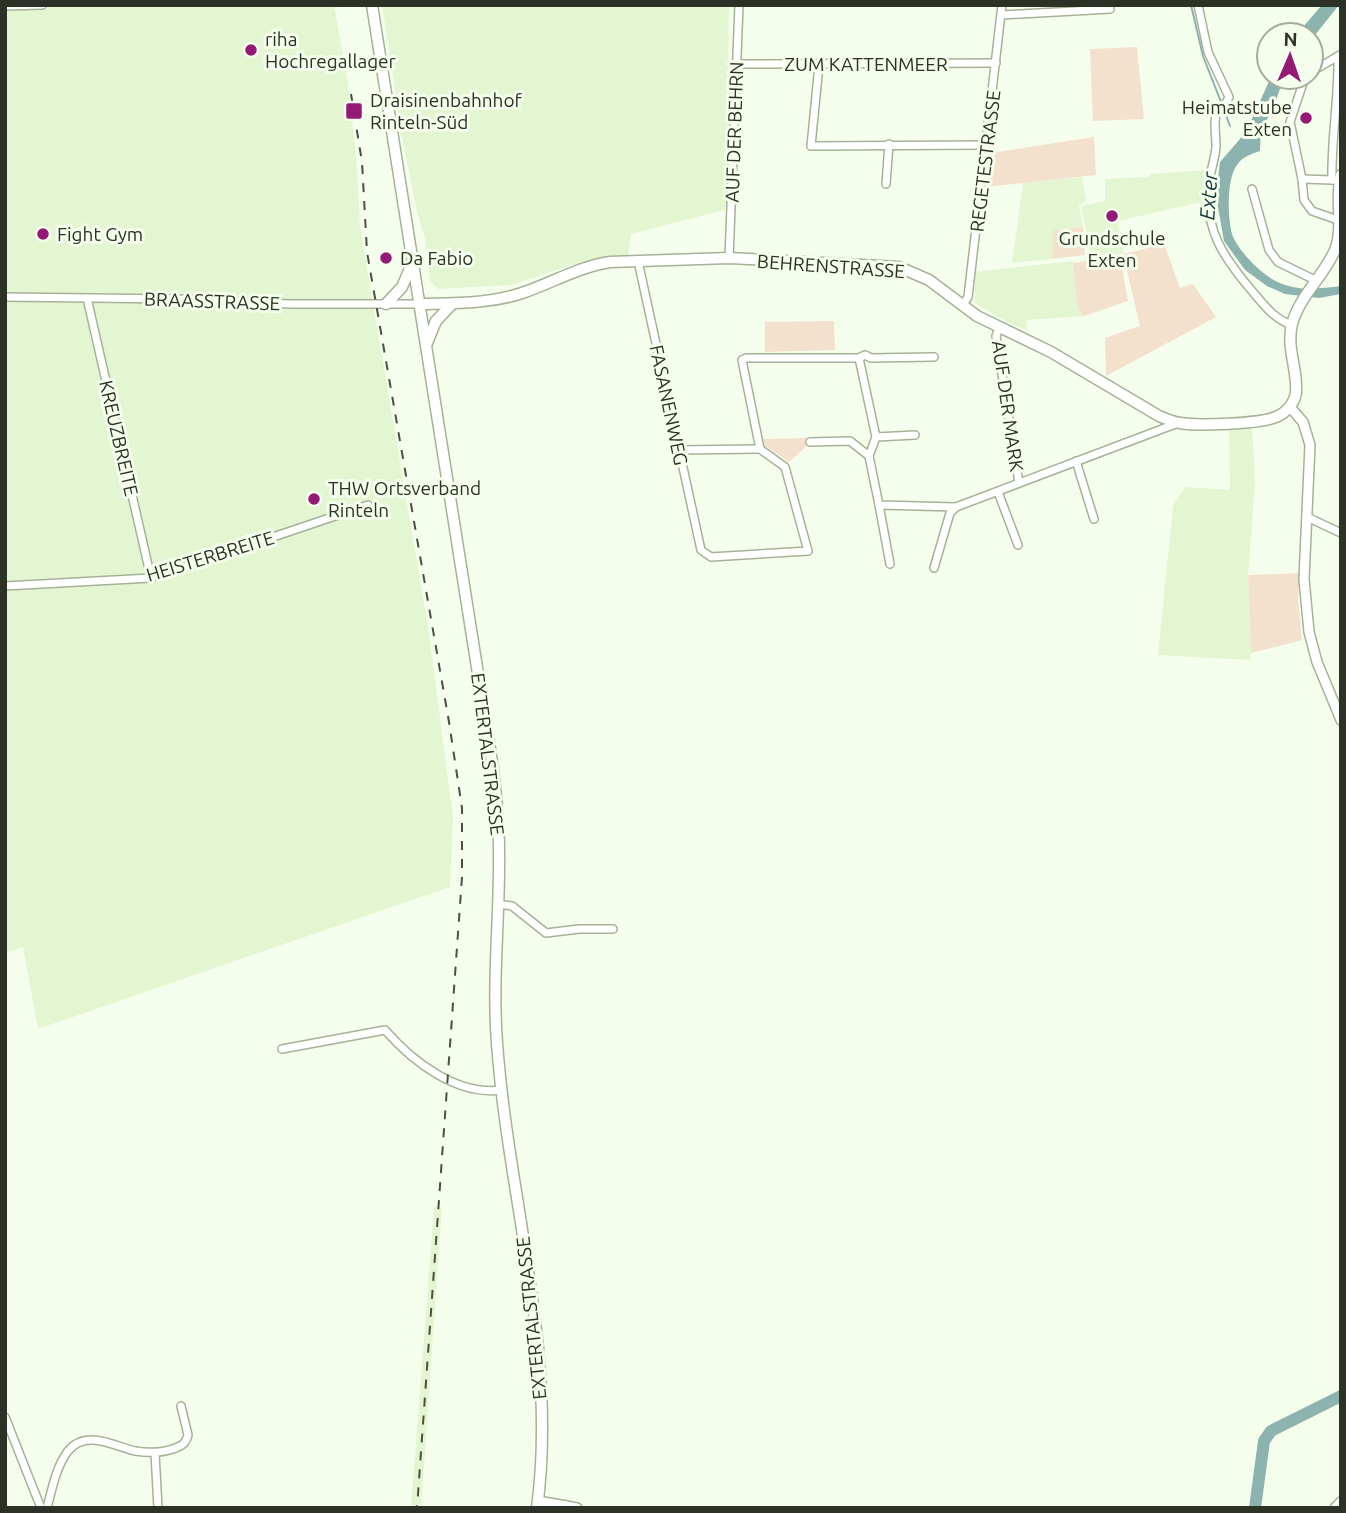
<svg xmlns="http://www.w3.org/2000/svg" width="1346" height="1513" viewBox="0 0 1346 1513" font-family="Ubuntu,sans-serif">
<rect width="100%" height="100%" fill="#f5feec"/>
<!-- built -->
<g fill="#e3f6d1">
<path d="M 5,5 L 334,5 L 348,83 L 357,167 L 360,226 L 429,633 L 453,817 L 450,887 L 38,1029 L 23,947 L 5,953 Z"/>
<path d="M 382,5 L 729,5 L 728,79 L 733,89 L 728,209 L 631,234 L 628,256 L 568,266 L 512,285 L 438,289 L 430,281 L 425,238 L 417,212 L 402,137 Z"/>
<path d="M 1205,170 L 1204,186 L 1206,201 L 1118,221 L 1124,253 L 1120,256 L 1092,260 L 1081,206 L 1105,201 L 1105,179 L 1149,177 L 1150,174 Z"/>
<path d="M 1082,177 L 1086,200 L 1079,206 L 1083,227 L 1055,230 L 1052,259 L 1012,263 L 1023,183 Z"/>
<path d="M 1073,261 L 1078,310 L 1084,316 L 1026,320 L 1027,330 L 1010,324 L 975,303 L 974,272 Z"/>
<path d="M 1252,425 L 1255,482 L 1248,575 L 1251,660 L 1158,655 L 1173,506 L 1185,487 L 1230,490 L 1229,427 Z"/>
<path d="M 434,1207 L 442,1207 L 421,1508 L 411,1508 Z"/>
</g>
<!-- green -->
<g fill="#f3e1cd">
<path d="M 1137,47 L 1144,119 L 1093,121 L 1090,49 Z"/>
<path d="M 1094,137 L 1096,175 L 985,187 L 990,153 Z"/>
<path d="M 1083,227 L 1085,255 L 1052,259 L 1054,230 Z"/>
<path d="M 1164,244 L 1180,288 L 1193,284 L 1216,317 L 1106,376 L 1105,338 L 1140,326 L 1123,254 Z"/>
<path d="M 1120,256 L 1128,301 L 1084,316 L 1078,310 L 1073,263 Z"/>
<path d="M 834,321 L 835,350 L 765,352 L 765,322 Z"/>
<path d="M 806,438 L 807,446 L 789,462 L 764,445 L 763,439 Z"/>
<path d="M 1300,573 L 1298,600 L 1302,640 L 1251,653 L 1248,575 Z"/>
</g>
<!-- water -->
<g fill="#8db3af">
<path d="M 1322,5 L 1339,5 L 1311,40 L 1311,35 L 1296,35 Z"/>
<path d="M 1271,77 L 1284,77 L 1272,112 L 1261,128 L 1260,151 C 1251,154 1242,157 1237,165 C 1226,179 1227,224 1234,239 C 1242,254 1258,270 1272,279 C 1293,292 1318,289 1341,286 L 1341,294 L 1319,298 L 1285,294 L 1267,286 L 1245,270 L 1224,241 L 1216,196 L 1220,162 L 1246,132 Z"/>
</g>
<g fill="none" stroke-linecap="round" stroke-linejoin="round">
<!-- stream -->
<g stroke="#8db3af" stroke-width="2">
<path d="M 1191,5 L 1203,56 L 1221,102"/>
<path d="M 1223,107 L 1230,126"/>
</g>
<!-- river -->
<path stroke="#8db3af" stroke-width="12" d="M 1255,1508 L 1264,1441 L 1271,1431 L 1341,1396"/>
<!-- minor casing -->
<g stroke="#a4b397" stroke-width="10">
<g id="minor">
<path d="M 1198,5 L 1208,52 L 1229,97 L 1226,103 L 1217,110 C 1213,122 1216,134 1216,147 C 1215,159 1210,172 1209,184 C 1204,230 1224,258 1252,291 C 1264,305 1274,319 1292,325"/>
<path d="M 5,6 L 42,5"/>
<path d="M 1002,15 L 1110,9"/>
<path d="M 1338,56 C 1339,97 1331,138 1332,180 L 1339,180"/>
<path d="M 736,64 L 996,63"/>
<path d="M 819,65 L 811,146 L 987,145"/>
<path d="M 1311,72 L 1340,55"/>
<path d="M 1305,77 L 1290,122 L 1302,179 L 1304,200 L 1312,211 L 1338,220"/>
<path d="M 1302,179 L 1332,180"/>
<path d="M 886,184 L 889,144"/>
<path d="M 1252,189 L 1269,250 L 1278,262 L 1315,280"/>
<path d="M 729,258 L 739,5"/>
<path d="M 638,261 L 701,550 L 711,557 L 808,551 L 785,467 L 760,449 L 742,360 L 746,358 L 859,358 L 865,355 L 871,358 L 934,357"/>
<path d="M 5,297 L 176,299 L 290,304 L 419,304"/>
<path d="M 87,298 L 151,578"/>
<path d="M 963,305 L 968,297 L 1002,5"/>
<path d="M 999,328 L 996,336 L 1019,483"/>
<path d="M 859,358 L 876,437 L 869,456 L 879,505 L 956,507"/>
<path d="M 876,437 L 915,435"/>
<path d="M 810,442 L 850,441 L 869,456"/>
<path d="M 679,450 L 760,449"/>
<path d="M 1076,461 L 1094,519"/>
<path d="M 998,492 L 1018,545"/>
<path d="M 879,505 L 890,564"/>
<path d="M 1307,517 L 1341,533"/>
<path d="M 934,568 L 950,513 L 956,507 L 1178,423"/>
<path d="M 5,586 L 151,578 L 368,505"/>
<path d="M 498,904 L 512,906 L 546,933 L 579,929 L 613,929"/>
<path d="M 282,1049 L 385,1030 C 413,1062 457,1096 502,1090"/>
<path d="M 5,1417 L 41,1508"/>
<path d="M 155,1453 L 158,1508"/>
<path d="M 47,1508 C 52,1489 56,1467 68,1451 C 86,1429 114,1446 135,1451 C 148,1453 161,1453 173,1449 C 181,1446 186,1444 188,1435 L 181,1406"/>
</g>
</g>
<!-- tertiary casing -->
<g stroke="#a4b397" stroke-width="12">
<g id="tertiary">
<path d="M 1290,407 L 1303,422 L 1310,445 L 1304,579 L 1309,632 L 1317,662 L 1341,720"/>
<path d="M 538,1501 L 577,1508"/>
<path d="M 1335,1508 L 1341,1502"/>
</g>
</g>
<!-- secondary casing -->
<g stroke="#a4b397" stroke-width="13">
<g id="secondary">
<path d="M 372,5 L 492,762 C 496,792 499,822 499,852 C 500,916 492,979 497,1043 C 508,1197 558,1353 537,1508"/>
<path d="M 386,304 L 402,287 L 411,266"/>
<path d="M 419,304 C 454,303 489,304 522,293 C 552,283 578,267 610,262 L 729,258 L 899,267 L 929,280 L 977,316 L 1051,352 L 1159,416 C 1166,419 1173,422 1180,423 C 1198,426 1259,424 1276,417 C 1286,413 1294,404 1296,393 C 1298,370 1286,348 1292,324 C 1300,295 1324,276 1335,250 C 1344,229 1335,198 1341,175"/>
<path d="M 427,343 L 436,321 L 452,304"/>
<path d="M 561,1508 L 565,1506"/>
</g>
</g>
<!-- minor -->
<use href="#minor" stroke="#fff" stroke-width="7"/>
<!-- tertiary -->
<use href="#tertiary" stroke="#fff" stroke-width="9"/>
<!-- secondary -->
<use href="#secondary" stroke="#fff" stroke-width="10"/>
<!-- rail -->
<path stroke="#495043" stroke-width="2" stroke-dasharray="9 9" stroke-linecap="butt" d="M 351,94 L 362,162 L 367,252 L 449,722 L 462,808 L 462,877 L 417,1508"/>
</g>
<!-- markers -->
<g fill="#951a76" stroke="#f5feec" stroke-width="2.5">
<circle cx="251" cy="50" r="7"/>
<rect x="345" y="102" width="18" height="18" rx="3.5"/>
<circle cx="1306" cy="118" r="7"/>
<circle cx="1112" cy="216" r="7"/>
<circle cx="43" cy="234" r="7"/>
<circle cx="386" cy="258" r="7"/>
<circle cx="314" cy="499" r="7"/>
</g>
<g text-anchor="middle" stroke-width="6" stroke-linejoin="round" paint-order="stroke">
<!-- poi labels -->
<g font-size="19" fill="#2c3226" stroke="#f5feec" text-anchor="start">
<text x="265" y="46">riha<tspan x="265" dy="22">Hochregallager</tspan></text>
<text x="370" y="107">Draisinenbahnhof<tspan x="370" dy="22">Rinteln-Süd</tspan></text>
<text x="1292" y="114" text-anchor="end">Heimatstube<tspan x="1292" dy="22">Exten</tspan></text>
<text x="57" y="241">Fight Gym</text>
<text x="1112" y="245" text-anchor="middle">Grundschule<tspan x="1112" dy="22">Exten</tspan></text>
<text x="400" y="265">Da Fabio</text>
<text x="328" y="495">THW Ortsverband<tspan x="328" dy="22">Rinteln</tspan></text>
</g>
<!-- street labels -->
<g font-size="19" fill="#2c3226" stroke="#f5feec">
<text x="866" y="71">ZUM KATTENMEER</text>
<text transform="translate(734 132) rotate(-88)" y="7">AUF DER BEHRN</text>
<text transform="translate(985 161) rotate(-83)" y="7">REGETESTRASSE</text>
<text transform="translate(831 266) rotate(4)" y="7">BEHRENSTRASSE</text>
<text transform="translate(212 301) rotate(2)" y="7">BRAASSTRASSE</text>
<text transform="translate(669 405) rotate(78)" y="7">FASANENWEG</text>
<text transform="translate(1008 406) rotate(82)" y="7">AUF DER MARK</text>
<text transform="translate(119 438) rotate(77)" y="7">KREUZBREITE</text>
<text transform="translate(210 556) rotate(-17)" y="7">HEISTERBREITE</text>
<text transform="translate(488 754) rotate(83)" y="7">EXTERTALSTRASSE</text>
<text transform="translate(531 1318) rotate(-96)" y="7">EXTERTALSTRASSE</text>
</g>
<!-- water labels -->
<g font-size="21" font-style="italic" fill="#123836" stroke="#f5feec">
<text transform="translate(1209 196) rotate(-86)" y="7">Exter</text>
</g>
</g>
<!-- border -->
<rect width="1346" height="1513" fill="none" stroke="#2c3226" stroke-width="14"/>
<!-- north arrow -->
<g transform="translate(1290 56) rotate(2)"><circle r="33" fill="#f5feec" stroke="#a5ac9d" stroke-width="2"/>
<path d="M0-5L12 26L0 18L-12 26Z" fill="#951a76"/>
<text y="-10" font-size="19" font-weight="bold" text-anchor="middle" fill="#2c3226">N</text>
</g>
</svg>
